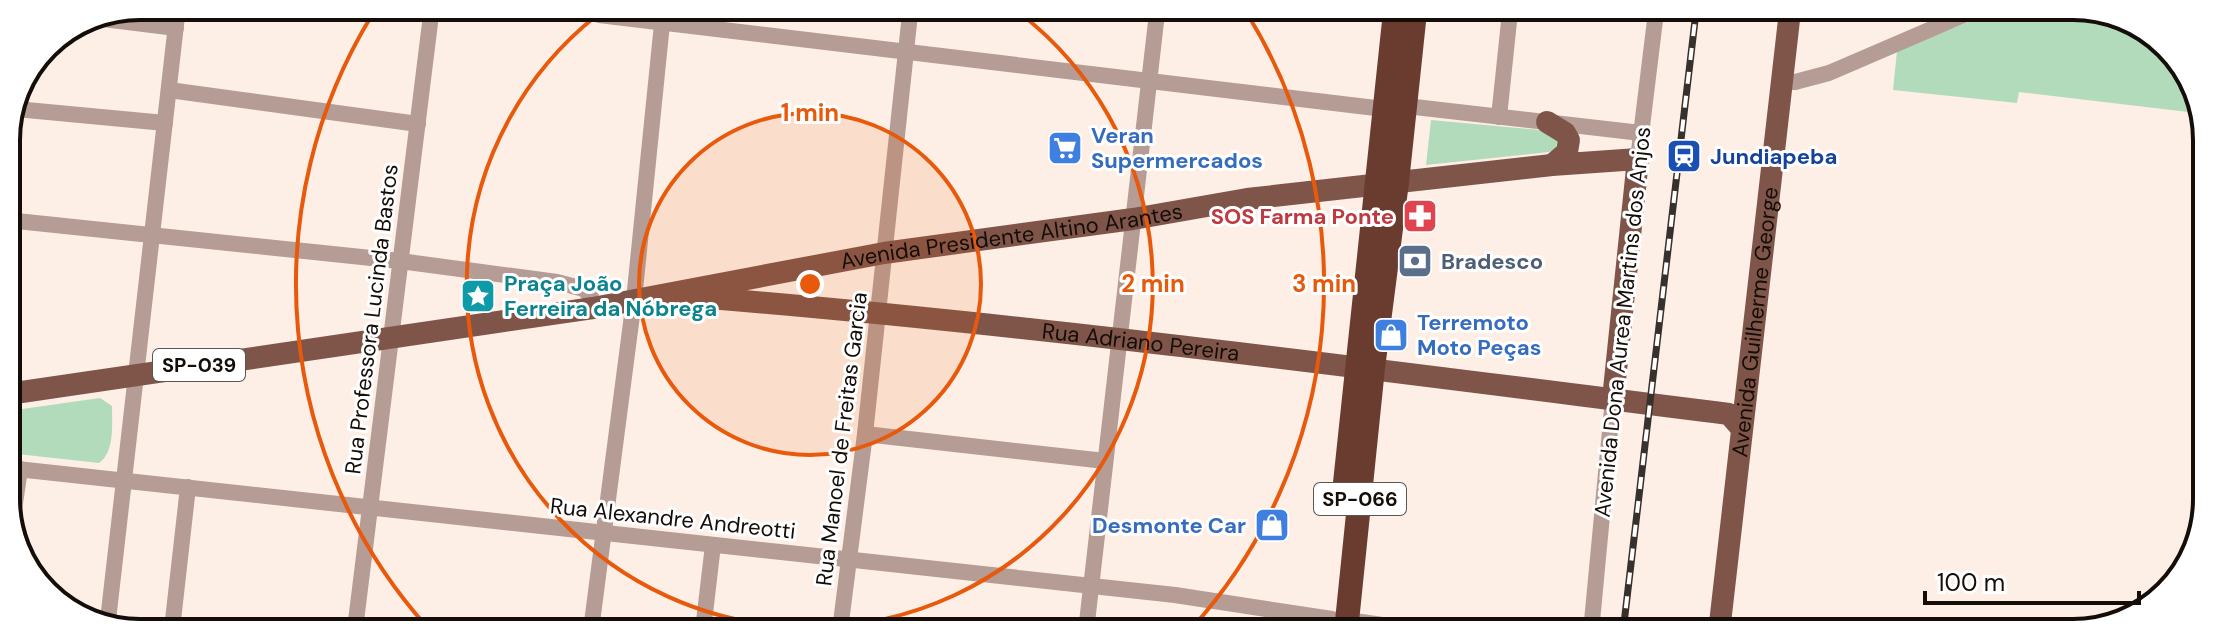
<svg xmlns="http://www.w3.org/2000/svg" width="2213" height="639" viewBox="0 0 2213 639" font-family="'DM Sans',sans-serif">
<rect width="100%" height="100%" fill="#fdefe6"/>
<!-- green -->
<g fill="#b2dbbc">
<path d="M 2107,10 L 2173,51 L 2205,114 L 2019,92 L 2017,103 L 1893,90 L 1897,51 L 1995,11 Z"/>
<path d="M 1431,120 L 1541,130 L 1558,137 L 1556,149 L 1549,152 L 1426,165 Z"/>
<path d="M 100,398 L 112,406 C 112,424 115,452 99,463 L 8,453 L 8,411 Z"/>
</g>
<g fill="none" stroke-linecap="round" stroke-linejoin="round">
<!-- minor -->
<g stroke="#b59c95" stroke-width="16">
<path d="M 599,15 L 1384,109"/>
<path d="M 87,17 L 176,28"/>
<path d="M 1781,82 L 1795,82 L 1829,73 L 1973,11"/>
<path d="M 169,90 L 418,124"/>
<path d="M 1406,106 L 1641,133"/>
<path d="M 16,109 L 165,123"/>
<path d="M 1499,117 L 1510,12"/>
<path d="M 1638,159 L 1656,12"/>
<path d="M 7,220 L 400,261 L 557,282 L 584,289 L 591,297 L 593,308"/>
<path d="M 865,434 L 1105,461"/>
<path d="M 8,468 L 1175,595 L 1332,619"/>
<path d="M 11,531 L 20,469"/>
<path d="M 1348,620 L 1423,631"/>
<path d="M 107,629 L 177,16"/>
<path d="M 172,629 L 188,487"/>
<path d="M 355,629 L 431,15"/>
<path d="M 591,630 L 634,300 L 663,14"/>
<path d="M 703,630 L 713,545"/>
<path d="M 840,630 L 865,434 L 910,14"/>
<path d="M 1086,631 L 1157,13"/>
<path d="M 1591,632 L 1613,399"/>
</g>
<!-- major -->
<g stroke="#7f554a" stroke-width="22">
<path d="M 1547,122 L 1565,133 L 1569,140 L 1567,152 L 1552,165"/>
<path id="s1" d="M 697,297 C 1042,325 1385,371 1729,414 L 1742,429"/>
<path id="s2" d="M 8,394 L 593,308 L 884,253 L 1133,219 L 1247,199 L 1552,165 L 1638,159 L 1613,399"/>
<path id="s3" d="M 1719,632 L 1790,11"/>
</g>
<!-- highway -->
<g stroke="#6a3c30" stroke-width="24">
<path d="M 1345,483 L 1395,12"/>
<path d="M 1346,631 L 1373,368 L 1397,182 L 1415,12"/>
</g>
<!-- rail casing -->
<g stroke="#38302b" stroke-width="7">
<path id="rail" d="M 1623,632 L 1696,12"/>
</g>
<!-- rail -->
<use href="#rail" stroke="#fff" stroke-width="4" stroke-dasharray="12" stroke-linecap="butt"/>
</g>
<!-- distance rings -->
<circle cx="810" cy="284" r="171" fill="#e8590c" fill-opacity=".12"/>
<g fill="none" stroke="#e8590c" stroke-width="4">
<circle cx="810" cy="284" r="171"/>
<path d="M1021 14A343 343 0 1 1 596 16"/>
<path d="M428 628A514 514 0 0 1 372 15M1248 15A514 514 0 0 1 1192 628"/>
</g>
<!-- icons -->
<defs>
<g id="supermarket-square" transform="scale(1.8)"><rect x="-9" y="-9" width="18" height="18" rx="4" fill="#3f7fe0" stroke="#fff"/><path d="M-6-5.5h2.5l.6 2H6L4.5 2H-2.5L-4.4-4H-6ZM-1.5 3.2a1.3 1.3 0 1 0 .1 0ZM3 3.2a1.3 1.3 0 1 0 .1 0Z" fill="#fff"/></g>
<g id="station-square" transform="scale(1.8)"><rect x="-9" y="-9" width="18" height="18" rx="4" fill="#1a4fb4" stroke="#fff"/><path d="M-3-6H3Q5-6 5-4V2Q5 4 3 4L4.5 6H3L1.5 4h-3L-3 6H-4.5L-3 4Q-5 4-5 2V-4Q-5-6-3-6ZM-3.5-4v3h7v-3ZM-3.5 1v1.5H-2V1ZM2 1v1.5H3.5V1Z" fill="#fff"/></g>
<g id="pharmacy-square" transform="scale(1.8)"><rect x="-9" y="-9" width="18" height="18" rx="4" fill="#e0444e" stroke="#fff"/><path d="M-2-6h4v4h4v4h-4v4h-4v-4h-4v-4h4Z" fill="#fff"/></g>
<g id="bank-square" transform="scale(1.8)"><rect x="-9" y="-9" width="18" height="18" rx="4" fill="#5c6f8a" stroke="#fff"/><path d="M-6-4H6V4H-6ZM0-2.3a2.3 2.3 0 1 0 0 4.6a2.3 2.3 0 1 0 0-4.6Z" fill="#fff"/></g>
<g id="sight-square" transform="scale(1.8)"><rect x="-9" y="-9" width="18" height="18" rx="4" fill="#0f9aa8" stroke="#fff"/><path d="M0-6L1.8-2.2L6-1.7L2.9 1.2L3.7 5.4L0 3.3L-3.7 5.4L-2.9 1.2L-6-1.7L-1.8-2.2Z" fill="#fff"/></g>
<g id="shop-square" transform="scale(1.8)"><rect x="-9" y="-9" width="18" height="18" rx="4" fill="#3f7fe0" stroke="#fff"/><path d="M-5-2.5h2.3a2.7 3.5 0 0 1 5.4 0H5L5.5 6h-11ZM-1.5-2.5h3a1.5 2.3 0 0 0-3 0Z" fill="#fff"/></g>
</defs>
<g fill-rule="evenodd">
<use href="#supermarket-square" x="1065" y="148"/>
<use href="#station-square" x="1684" y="156"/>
<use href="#pharmacy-square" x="1420" y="216"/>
<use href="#bank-square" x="1415" y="261"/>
<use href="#sight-square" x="478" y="296"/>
<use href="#shop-square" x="1391" y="335"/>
<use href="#shop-square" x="1272" y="525"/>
</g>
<g text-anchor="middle" stroke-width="6" stroke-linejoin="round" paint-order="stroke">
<!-- shield labels -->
<g fill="#fff" stroke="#5a5652" stroke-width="2">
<rect x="153" y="349" width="92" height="32" rx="6"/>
<rect x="1314" y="483" width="92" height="32" rx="6"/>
</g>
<g font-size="20" font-weight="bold" fill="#140d08">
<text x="199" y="372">SP-039</text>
<text x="1360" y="506">SP-066</text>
</g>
<!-- shop labels -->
<g font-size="22" font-weight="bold" fill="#366cbe" stroke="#fff" text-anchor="start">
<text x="1091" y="143">Veran<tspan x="1091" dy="25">Supermercados</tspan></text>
<text x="1417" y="330">Terremoto<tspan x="1417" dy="25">Moto Peças</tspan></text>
<text x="1246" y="533" text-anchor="end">Desmonte Car</text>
</g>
<!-- transit labels -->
<g font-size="22" font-weight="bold" fill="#164399" stroke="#fff" text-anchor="start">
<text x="1710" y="164">Jundiapeba</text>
</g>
<!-- health labels -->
<g font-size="22" font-weight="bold" fill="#be3a42" stroke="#fff" text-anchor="end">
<text x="1394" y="224">SOS Farma Ponte</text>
</g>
<!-- street labels -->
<g font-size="22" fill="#140d08" stroke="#fff">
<text dy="8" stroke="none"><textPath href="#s2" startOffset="1016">Avenida Presidente Altino Arantes</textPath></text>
<text transform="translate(371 319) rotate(-83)" y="8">Rua Professora Lucinda Bastos</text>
<text transform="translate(1622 322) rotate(-84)" y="8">Avenida Dona Aurea Martins dos Anjos</text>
<text dy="8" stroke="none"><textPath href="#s3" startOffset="312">Avenida Guilherme George</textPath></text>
<text dy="8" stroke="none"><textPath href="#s1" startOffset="446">Rua Adriano Pereira</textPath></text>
<text transform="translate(841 439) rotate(-83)" y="8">Rua Manoel de Freitas Garcia</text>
<text transform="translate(673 518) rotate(6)" y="8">Rua Alexandre Andreotti</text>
</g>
<!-- service labels -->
<g font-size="22" font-weight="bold" fill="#4e5e75" stroke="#fff" text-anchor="start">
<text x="1441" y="269">Bradesco</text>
</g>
<!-- culture labels -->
<g font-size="22" font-weight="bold" fill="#0d838f" stroke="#fff" text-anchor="start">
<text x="504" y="291">Praça João<tspan x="504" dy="25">Ferreira da Nóbrega</tspan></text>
</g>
</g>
<!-- crop -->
<path d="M0 0H2213V639H0ZM140 20H2073A120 120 0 0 1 2193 140V499A120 120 0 0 1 2073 619H140A120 120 0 0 1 20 499V140A120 120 0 0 1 140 20Z" fill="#fff" fill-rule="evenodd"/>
<path fill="none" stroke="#140d08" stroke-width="4" d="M140 20H2073A120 120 0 0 1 2193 140V499A120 120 0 0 1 2073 619H140A120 120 0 0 1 20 499V140A120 120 0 0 1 140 20Z"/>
<circle cx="810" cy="284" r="12" fill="#e8590c" stroke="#fff" stroke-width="4"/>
<g font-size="24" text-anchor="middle" font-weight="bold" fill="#e8590c" stroke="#fff" stroke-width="6" stroke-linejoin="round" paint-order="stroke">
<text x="810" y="121">1 min</text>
<text x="1153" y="292">2 min</text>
<text x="1324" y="292">3 min</text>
</g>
<!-- scale -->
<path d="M1925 591v12h214v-12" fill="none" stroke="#140d08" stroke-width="4"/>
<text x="1937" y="591" font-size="24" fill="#140d08" stroke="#ffffff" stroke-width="6" paint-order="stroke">100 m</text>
</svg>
